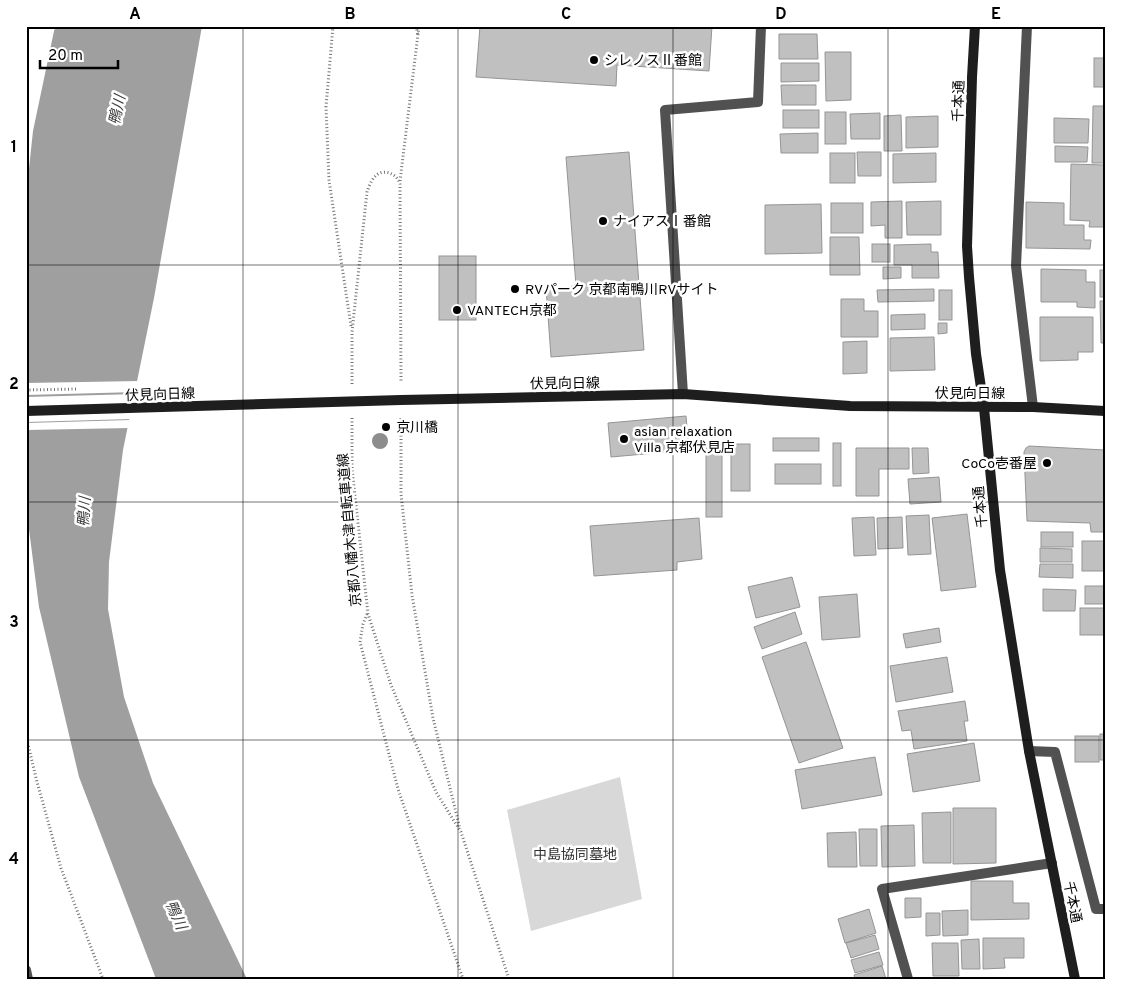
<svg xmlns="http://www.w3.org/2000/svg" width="1131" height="1005" viewBox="0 0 1131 1005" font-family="Overpass,'Noto Sans JP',sans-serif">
<rect width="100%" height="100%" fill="#fff"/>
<!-- green -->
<path fill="#d8d8d8" d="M 620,777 L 642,899 L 531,931 L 507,810 Z"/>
<!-- water -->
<path fill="#9f9f9f" d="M 56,26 L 202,26 L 154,298 L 123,450 L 109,562 L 108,609 L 124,697 L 153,783 L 247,979 L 156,979 L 79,777 L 39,607 L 26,506 L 26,197 L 33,131 L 54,31 Z"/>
<!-- pier -->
<g fill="#fff">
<path d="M 139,381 L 137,392 L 26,395 L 26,383 Z"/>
<path d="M 137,394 L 131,419 L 26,422 L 26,397 Z"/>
<path d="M 131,420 L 130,428 L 26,430 L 26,423 Z"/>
</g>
<!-- building -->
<g fill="#c0c0c0" stroke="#959595">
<path d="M 480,26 L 712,26 L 709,71 L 617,65 L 616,86 L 476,77 Z"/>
<path d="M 779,34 L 817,34 L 818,59 L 779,59 Z"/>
<path d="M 825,52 L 851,52 L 851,100 L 826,101 Z"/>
<rect x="1094" y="58" width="11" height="29"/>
<path d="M 781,63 L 819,63 L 819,81 L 781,82 Z"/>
<path d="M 781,85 L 816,85 L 816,105 L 782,105 Z"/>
<path d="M 1093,106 L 1105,106 L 1105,163 L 1092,163 Z"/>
<rect x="783" y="110" width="36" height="18"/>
<rect x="825" y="112" width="21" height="32"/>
<path d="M 880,113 L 880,139 L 851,139 L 850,114 Z"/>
<path d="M 901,115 L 902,151 L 884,151 L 884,116 Z"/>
<path d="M 938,116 L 938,147 L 906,148 L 906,117 Z"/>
<path d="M 1054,118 L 1089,119 L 1088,143 L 1054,143 Z"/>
<path d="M 818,133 L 818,153 L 781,153 L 780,134 Z"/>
<path d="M 1055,146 L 1088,147 L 1087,162 L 1055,162 Z"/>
<path d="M 629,152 L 644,350 L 551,357 L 546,288 L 576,286 L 566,157 Z"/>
<path d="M 857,152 L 881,152 L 881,176 L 858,176 Z"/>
<rect x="830" y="153" width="25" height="30"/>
<path d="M 936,153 L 936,182 L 893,183 L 893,154 Z"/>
<path d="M 1071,164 L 1105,165 L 1105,227 L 1089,227 L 1090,221 L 1070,220 Z"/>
<path d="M 902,201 L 902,238 L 885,238 L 885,225 L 871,226 L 871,202 Z"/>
<path d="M 941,201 L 941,235 L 907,235 L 906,202 Z"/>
<path d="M 1026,202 L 1064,203 L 1064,225 L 1084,225 L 1084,240 L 1091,240 L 1090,249 L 1026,248 Z"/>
<rect x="831" y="203" width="32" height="30"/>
<path d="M 821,204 L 822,253 L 765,254 L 765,205 Z"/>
<path d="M 830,237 L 859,237 L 860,275 L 830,275 Z"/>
<rect x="872" y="244" width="18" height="18"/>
<path d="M 931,244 L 931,252 L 938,252 L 939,278 L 912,278 L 912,265 L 894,265 L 894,245 Z"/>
<rect x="439" y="256" width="37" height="64"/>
<path d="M 883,267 L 901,267 L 901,278 L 883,279 Z"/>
<path d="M 1041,269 L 1086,270 L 1086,282 L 1095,282 L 1095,308 L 1077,307 L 1077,302 L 1041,302 Z"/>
<rect x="1100" y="270" width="5" height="27"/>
<path d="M 934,289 L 934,301 L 878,302 L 877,290 Z"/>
<rect x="939" y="290" width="13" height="30"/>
<path d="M 841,299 L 864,299 L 864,311 L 878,311 L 878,337 L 841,337 Z"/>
<path d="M 1100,301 L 1105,301 L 1105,343 L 1101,343 Z"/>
<path d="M 925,314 L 925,329 L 891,330 L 891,315 Z"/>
<path d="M 1040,317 L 1093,317 L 1093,352 L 1078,352 L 1078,360 L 1040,361 Z"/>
<path d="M 938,323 L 947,323 L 947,333 L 938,334 Z"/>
<path d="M 934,337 L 935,370 L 890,371 L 890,338 Z"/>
<path d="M 867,341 L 867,373 L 843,374 L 843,342 Z"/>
<path d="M 686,416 L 689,450 L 611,457 L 608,423 Z"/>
<rect x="773" y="438" width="46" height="13"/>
<rect x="833" y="443" width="8" height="43"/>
<rect x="731" y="444" width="19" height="47"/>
<rect x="706" y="446" width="16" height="71"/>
<path d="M 1029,446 L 1105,450 L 1105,532 L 1091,532 L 1090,523 L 1027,521 L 1024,452 L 1026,448 Z"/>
<path d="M 856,448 L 909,448 L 909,469 L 879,469 L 879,496 L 856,496 Z"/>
<path d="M 912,448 L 928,448 L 929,473 L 913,474 Z"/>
<rect x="775" y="464" width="46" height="20"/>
<path d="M 939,477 L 941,502 L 910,504 L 908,479 Z"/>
<path d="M 967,514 L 976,587 L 941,591 L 932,518 Z"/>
<path d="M 929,515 L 931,554 L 908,555 L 906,516 Z"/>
<path d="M 874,517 L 876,555 L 854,556 L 852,518 Z"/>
<path d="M 902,517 L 903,548 L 878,549 L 877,518 Z"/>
<path d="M 699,518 L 702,559 L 677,562 L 677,570 L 594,576 L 590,526 Z"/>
<rect x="1041" y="532" width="32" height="15"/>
<rect x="1082" y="541" width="23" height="30"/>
<path d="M 1040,548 L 1072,549 L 1072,562 L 1040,562 Z"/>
<path d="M 1040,564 L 1073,564 L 1073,578 L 1039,577 Z"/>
<path d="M 792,577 L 800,607 L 756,618 L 748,587 Z"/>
<rect x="1085" y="586" width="20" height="18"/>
<path d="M 1043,589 L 1076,590 L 1075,611 L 1043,611 Z"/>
<path d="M 857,594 L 860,637 L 822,640 L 819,597 Z"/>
<rect x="1080" y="608" width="25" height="27"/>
<path d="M 795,612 L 802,634 L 762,649 L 754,627 Z"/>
<path d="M 939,628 L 941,642 L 906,648 L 903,634 Z"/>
<path d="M 806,642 L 843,748 L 799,763 L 762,657 Z"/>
<path d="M 947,657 L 953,692 L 896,702 L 890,666 Z"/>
<path d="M 965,701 L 968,721 L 964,721 L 967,741 L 914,749 L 911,730 L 902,731 L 898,711 Z"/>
<rect x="1100" y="734" width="5" height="26"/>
<rect x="1075" y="736" width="24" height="26"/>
<path d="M 974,743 L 980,781 L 913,792 L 907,754 Z"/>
<path d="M 875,757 L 882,795 L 802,809 L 795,770 Z"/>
<path d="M 953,808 L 996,808 L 996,863 L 953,864 Z"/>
<path d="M 951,812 L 951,863 L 923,863 L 922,813 Z"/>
<path d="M 914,825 L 915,866 L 882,867 L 881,826 Z"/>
<path d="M 859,829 L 877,829 L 877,866 L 860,866 Z"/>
<path d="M 856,832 L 857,867 L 828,867 L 827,833 Z"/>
<path d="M 971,881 L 1013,881 L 1013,903 L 1029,903 L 1029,919 L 971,920 Z"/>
<path d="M 905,898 L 921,898 L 921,917 L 905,918 Z"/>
<path d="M 869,909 L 876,933 L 845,943 L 838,919 Z"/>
<path d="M 968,910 L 968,935 L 943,936 L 942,911 Z"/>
<path d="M 926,913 L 940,913 L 940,935 L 926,936 Z"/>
<path d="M 875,935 L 879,949 L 851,958 L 846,943 Z"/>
<path d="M 983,938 L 1024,938 L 1024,958 L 1004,958 L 1005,968 L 983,969 Z"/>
<path d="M 979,939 L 980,969 L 962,969 L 961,940 Z"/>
<path d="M 932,943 L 958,943 L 959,976 L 933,976 Z"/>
<path d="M 879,952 L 883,965 L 855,973 L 851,960 Z"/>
<path d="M 882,966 L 886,979 L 855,979 L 854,975 Z"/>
</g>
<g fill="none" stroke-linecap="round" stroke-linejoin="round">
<!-- path -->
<g stroke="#737373" stroke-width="3" stroke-dasharray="1 2.5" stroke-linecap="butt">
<path d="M 333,26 L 326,107 L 329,180 L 351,326"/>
<path d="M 416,26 L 418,35"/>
<path d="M 400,181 L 419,26"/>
<path d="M 352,384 L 352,332 L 367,192 C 369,186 372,178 378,174 C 386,169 398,175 400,184 L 401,382 L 400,382"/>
<path d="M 26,390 L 76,389"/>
<path d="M 352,418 L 352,469 L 368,614 L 391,685 L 436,792 L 461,832 L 509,979"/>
<path d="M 401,418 L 401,494 L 412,595 L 433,718 L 460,829"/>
<path d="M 367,614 L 363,624 L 360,642 L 398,789 L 463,979"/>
<path d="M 26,736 L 37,782 L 61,868 L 103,979"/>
</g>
<!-- street -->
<g stroke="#515151" stroke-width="10">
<path d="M 1027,26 L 1016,266 L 1033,407"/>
<path d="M 683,394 L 665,110 L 758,102 L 761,26"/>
<path d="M 1029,751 L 1055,752 L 1096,909 L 1105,909"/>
<path d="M 26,970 L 28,979"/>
<path d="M 908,979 L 882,889 L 1052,863"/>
</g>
<!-- secondary -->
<g stroke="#1e1e1e" stroke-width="10">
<path d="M 975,26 L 972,77 L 967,246 L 969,277 L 976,354 L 984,408 L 1000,570 L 1029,751 L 1075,979"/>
<path d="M 26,411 L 401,400 L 683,394 L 850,406 L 1033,407 L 1105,411"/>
</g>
</g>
<!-- trees -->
<circle fill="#8d8d8d" cx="380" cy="441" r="8"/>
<!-- grid -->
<path fill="none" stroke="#000" stroke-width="1" stroke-opacity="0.55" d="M 243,26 L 243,979M 458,26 L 458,979M 673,26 L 673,979M 888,26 L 888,979M 26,265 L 1105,265M 26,502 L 1105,502M 26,740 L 1105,740"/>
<!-- markers -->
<g fill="#000" stroke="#fff" stroke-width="2">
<circle cx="594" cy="60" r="5"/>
<circle cx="603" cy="221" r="5"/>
<circle cx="515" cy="289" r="5"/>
<circle cx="457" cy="310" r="5"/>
<circle cx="386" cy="427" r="5"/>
<circle cx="624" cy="439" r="5"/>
<circle cx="1047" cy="463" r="5"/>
</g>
<g text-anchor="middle" stroke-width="5" stroke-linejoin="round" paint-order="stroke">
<!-- poi labels -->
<g font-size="14" fill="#000" stroke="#fff" text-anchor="start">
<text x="604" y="65">シレノスⅡ番館</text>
<text x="613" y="226">ナイアスⅠ番館</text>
<text x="525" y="294">RVパーク 京都南鴨川RVサイト</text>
<text x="467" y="315">VANTECH京都</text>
<text x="396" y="432">京川橋</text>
<text x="634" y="436">asian relaxation<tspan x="634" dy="16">Villa 京都伏見店</tspan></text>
<text x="1037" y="468" text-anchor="end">CoCo壱番屋</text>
</g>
<!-- street labels -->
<g font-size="14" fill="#000" stroke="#fff">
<text transform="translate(958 101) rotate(-88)" y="5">千本通</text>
<text transform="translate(565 383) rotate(-1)" y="5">伏見向日線</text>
<text x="970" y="398">伏見向日線</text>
<text transform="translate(160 394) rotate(-2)" y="5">伏見向日線</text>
<text transform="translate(980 507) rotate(-95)" y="5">千本通</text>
<text transform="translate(349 530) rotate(-95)" y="5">京都八幡木津自転車道線</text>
<text transform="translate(1073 902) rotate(79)" y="5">千本通</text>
</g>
<!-- park labels -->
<g font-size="14" fill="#2f2f2f" stroke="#fff">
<text x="575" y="859">中島協同墓地</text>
</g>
<!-- water labels -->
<g font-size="15" font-style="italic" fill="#404040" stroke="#fff">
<text transform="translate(117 110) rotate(-78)" y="5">鴨川</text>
<text transform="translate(84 512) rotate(-86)" y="5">鴨川</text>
<text transform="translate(176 915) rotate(66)" y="5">鴨川</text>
</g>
</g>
<!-- border -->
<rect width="1131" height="1005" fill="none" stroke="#ffffff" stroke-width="55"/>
<!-- scale -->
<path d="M40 60v8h78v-8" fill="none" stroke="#000000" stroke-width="2.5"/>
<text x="48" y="60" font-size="15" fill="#000000" stroke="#ffffff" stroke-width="4" paint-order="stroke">20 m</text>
<rect x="28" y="28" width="1076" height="950" fill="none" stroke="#000" stroke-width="2"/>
<g font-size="16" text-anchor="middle" font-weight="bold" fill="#000">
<text x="135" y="19">A</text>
<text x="350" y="19">B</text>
<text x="566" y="19">C</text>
<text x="781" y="19">D</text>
<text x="996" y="19">E</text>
<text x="14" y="152">1</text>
<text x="14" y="389">2</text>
<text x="14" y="627">3</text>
<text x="14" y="864">4</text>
</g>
</svg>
